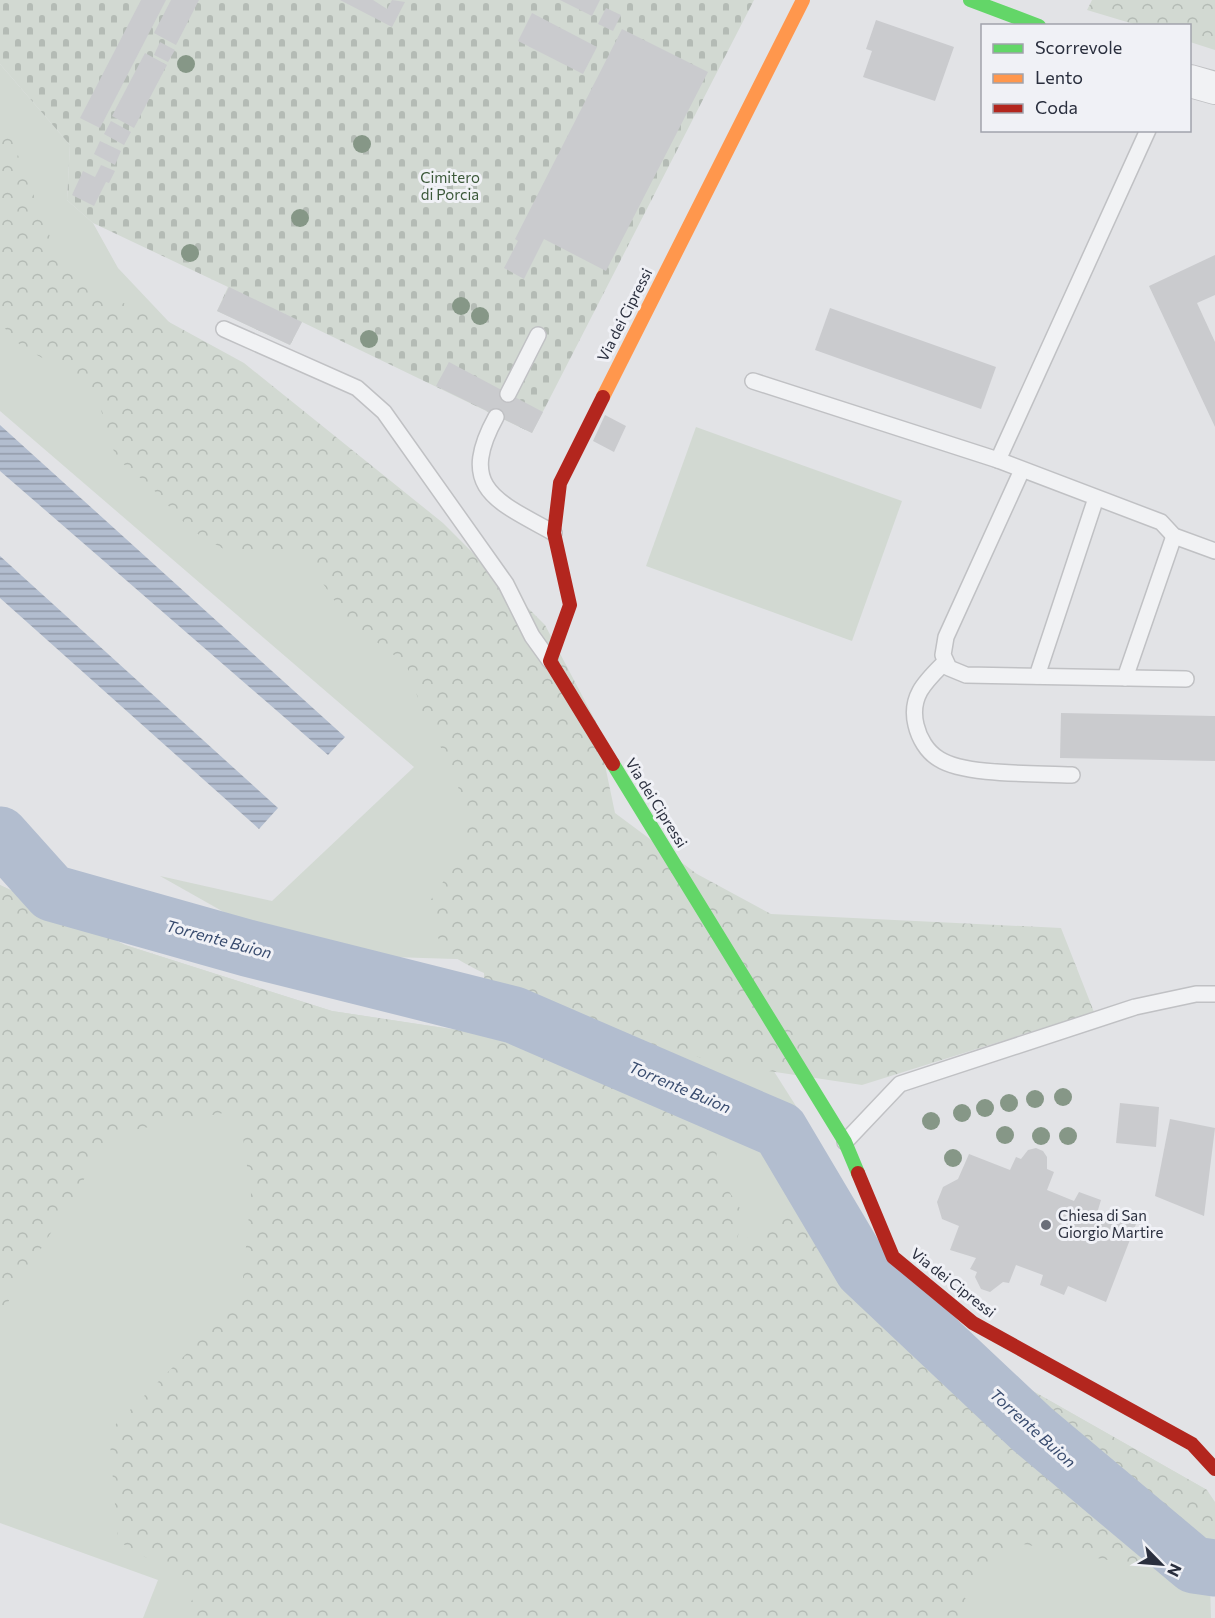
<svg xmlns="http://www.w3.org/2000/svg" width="1215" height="1618" viewBox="0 0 1215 1618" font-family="Commissioner,sans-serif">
<defs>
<pattern id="forest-crowns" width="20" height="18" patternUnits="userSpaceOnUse" patternTransform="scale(1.5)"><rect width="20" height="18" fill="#d2d9d2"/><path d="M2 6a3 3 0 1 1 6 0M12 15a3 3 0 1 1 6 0" fill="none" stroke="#b4bbb5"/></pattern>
<pattern id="cemetery-stones" width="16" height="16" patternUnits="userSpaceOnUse" patternTransform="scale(1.5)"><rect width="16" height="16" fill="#d2d9d2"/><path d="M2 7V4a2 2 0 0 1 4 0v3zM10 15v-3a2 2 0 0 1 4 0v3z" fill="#b4bbb5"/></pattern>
<pattern id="water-rules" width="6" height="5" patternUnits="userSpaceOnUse" patternTransform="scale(1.5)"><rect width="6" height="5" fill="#b2bdcf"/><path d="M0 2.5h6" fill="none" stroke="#919aa9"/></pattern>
</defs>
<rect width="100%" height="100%" fill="#e2e3e6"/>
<!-- grass -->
<g fill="#d2d9d2">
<path d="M 0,64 L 70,145 L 67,200 L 93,223 L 118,268 L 169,322 L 453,590 L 519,961 L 298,954 L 160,876 L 272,901 L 414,767 L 0,411 Z"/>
<path d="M 696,427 L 902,501 L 852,641 L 646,566 Z"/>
<path d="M 0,885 L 125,945 L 332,1011 L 550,1044 L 749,1032 L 808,1125 L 886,1276 L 941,1330 L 992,1368 L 1207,1490 L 1211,1618 L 143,1618 L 158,1580 L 0,1523 Z"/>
</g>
<!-- forest -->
<g fill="url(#forest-crowns)">
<path d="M 1092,0 L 1215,0 L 1215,50 L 1190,42 L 1190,26 L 1137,25 L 1087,10 Z"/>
<path d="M 0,122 L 12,140 L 58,257 L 99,293 L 169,322 L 244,363 L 443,523 L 545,625 L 596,722 L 615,813 L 697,874 L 771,914 L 1061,928 L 1094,1012 L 862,1085 L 735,1066 L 625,1039 L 571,1031 L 519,1015 L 485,997 L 484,973 C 443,953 438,948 428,904 L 462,854 L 467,834 L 455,770 L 428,727 L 406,664 L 348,621 L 316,573 L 295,553 L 227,551 L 191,530 L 149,485 L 116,458 L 97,397 L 62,369 L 21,346 L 0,323 Z"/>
<path d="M 0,885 L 125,945 L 332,1011 L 550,1044 L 695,1089 L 725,1111 L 714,1168 L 743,1213 L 736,1245 L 785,1215 L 785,1181 L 834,1214 L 886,1276 L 941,1330 L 992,1368 L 1207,1490 L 1215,1502 L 1215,1562 L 1190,1570 L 1113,1561 L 1012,1542 L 962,1592 L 976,1618 L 183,1618 L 198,1588 L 118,1541 L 109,1431 L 241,1299 L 251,1194 L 239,1110 L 112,1134 L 0,1315 Z"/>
</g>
<!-- cemetery -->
<path fill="url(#cemetery-stones)" d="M 0,0 L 754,0 L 532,433 L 302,322 L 290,345 L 217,311 L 228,287 L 93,223 L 67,200 L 70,145 L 0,64 Z"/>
<!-- water -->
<g fill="url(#water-rules)">
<path d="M 0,425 L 345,737 L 328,755 L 0,471 Z"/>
<path d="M 0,556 L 278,808 L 259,829 L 0,598 Z"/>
</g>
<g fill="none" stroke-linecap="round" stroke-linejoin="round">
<!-- river -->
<path stroke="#b2bdcf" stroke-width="57" d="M 0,835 L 52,893 L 247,948 L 514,1015 L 780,1130 L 863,1270 L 1032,1429 L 1194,1565 L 1215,1568"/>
</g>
<!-- building -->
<g fill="#cacbce">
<path d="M 141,0 L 166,0 L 100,128 L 80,118 Z"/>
<path d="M 171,0 L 199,0 L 176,45 L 154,33 Z"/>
<path d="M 340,0 L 373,0 L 387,9 L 392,0 L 405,2 L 392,27 Z"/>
<path d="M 560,0 L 600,0 L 592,16 Z"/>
<path d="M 606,8 L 621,15 L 613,31 L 598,24 Z"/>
<path d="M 532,13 L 597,47 L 583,74 L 518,41 Z"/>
<path d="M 876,20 L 954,47 L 935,101 L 863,77 L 872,51 L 866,49 Z"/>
<path d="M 622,29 L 708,72 L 606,271 L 544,239 L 524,279 L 504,268 L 518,241 L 515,239 Z"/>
<path d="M 160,42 L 175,50 L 168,62 L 154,55 Z"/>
<path d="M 145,53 L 167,65 L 134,128 L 112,116 Z"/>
<path d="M 111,121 L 131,132 L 124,145 L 104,134 Z"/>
<path d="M 100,141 L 121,151 L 115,165 L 94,154 Z"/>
<path d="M 101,165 L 115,171 L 109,183 L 106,182 L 94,206 L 72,195 L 83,171 L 95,177 Z"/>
<path d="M 1215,255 L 1215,295 L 1197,303 L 1215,342 L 1215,427 L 1149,286 Z"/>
<path d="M 229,287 L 302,322 L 290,345 L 217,311 Z"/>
<path d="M 830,308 L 996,367 L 981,409 L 815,350 Z"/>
<path d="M 449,362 L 543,412 L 532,433 L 436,386 Z"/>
<path d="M 605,415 L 626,426 L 614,452 L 593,441 Z"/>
<path d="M 1061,713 L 1215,716 L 1215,761 L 1060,758 Z"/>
<path d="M 1120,1103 L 1159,1107 L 1156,1147 L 1116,1143 Z"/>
<path d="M 1170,1119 L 1215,1128 L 1204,1216 L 1155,1196 Z"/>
<path d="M 1036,1148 L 1043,1151 L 1047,1157 L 1047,1169 L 1054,1172 L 1047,1190 L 1074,1201 L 1079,1192 L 1101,1200 L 1098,1210 L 1136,1224 L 1106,1302 L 1068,1286 L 1064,1295 L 1040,1285 L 1043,1275 L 1016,1265 L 1009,1283 L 1003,1282 L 990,1292 L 981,1289 L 975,1277 L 977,1272 L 970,1269 L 976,1258 L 950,1250 L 959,1226 L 942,1219 L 937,1202 L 943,1187 L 958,1179 L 969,1154 L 1010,1170 L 1016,1157 L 1021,1159 L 1028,1150 Z"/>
</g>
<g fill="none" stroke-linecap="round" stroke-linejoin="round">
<!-- lane casing -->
<g stroke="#c0c1c4" stroke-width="18">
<g id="lane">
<path d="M 224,329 L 357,388 L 384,412 L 506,584 L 532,636 L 550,661"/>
<path d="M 753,381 L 998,460 L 1148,130"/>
<path d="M 508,394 L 538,335"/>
<path d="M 496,417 C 457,488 496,501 554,533"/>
<path d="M 998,460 L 1161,522 L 1174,536 L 1215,551"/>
<path d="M 1022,470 L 946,637 L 943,655 L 949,668 L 966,675 L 1186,679"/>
<path d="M 945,662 C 926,681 909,696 916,725 C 919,738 927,752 939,759 C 965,776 1039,773 1072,775"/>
<path d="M 1037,676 L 1096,498"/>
<path d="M 1125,678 L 1174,536"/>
<path d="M 845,1142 L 900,1084 L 1135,1007 L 1196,994 L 1215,994"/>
</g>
</g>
<!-- street casing -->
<g stroke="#c0c1c4" stroke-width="34">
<path id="street" d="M 1190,81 L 1215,88"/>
</g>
<!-- lane -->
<use href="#lane" stroke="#f1f2f4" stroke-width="15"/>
<!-- street -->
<use href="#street" stroke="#f1f2f4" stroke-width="32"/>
<!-- fast -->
<g stroke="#63d668" stroke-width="14">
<path d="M 970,0 L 1039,26"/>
<path d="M 613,764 L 845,1142 L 858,1173"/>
</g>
<!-- slow -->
<path stroke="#ff974d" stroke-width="14" d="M 603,397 L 803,0"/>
<!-- jam -->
<g stroke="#b3261e" stroke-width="14">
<path d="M 603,397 L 560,483 L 554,533 L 570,605 L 550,661 L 613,764"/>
<path d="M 858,1173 L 893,1257 L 973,1323 L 1192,1444 L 1215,1469"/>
</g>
</g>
<!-- trees -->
<g fill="#869787">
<circle cx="186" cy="64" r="9"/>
<circle cx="362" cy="144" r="9"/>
<circle cx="300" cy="218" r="9"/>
<circle cx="190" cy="253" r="9"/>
<circle cx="461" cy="306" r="9"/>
<circle cx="480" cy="316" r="9"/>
<circle cx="369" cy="339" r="9"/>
<circle cx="1063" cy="1097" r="9"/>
<circle cx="1035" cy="1099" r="9"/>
<circle cx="1009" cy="1103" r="9"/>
<circle cx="985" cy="1108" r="9"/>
<circle cx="962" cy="1113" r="9"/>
<circle cx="931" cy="1121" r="9"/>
<circle cx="1005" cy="1135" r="9"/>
<circle cx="1041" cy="1136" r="9"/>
<circle cx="1068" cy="1136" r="9"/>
<circle cx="953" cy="1158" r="9"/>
</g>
<!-- markers -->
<circle fill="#6a6e79" stroke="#f0f1f6" stroke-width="2" cx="1046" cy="1225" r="6"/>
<g text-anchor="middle" stroke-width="6" stroke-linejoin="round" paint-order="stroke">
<!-- park labels -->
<g font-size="15" fill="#3b5839" stroke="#f0f1f6">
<text x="450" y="183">Cimitero<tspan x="450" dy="17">di Porcia</tspan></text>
</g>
<!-- street labels -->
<g font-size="15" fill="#2a2f3e" stroke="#f0f1f6">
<text transform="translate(625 315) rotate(-63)" y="5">Via dei Cipressi</text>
<text transform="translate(656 803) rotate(58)" y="5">Via dei Cipressi</text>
<text transform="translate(953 1283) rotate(38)" y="5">Via dei Cipressi</text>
</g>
<!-- poi labels -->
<g font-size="15" fill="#2a2f3e" stroke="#f0f1f6" text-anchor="start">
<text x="1058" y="1221">Chiesa di San<tspan x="1058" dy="17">Giorgio Martire</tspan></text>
</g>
<!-- water labels -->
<g font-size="16" font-style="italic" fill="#384b6e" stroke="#f0f1f6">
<text transform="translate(219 939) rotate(15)" y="6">Torrente Buion</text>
<text transform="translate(680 1087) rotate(23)" y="6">Torrente Buion</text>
<text transform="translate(1033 1428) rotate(42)" y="6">Torrente Buion</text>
</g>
</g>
<!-- legend -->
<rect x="981" y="24" width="210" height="108" fill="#f0f1f6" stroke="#a1a3ac" stroke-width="1.5"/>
<rect x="993" y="44" width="30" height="9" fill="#63d668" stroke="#a1a3ac" stroke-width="1.5"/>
<text x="1035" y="54" font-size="18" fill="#2a2f3e">Scorrevole</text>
<rect x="993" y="74" width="30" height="9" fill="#ff974d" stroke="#a1a3ac" stroke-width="1.5"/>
<text x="1035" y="84" font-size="18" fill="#2a2f3e">Lento</text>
<rect x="993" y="104" width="30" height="9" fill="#b3261e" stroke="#a1a3ac" stroke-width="1.5"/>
<text x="1035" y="114" font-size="18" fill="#2a2f3e">Coda</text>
<!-- north arrow -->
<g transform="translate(1161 1564) rotate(115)" stroke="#f0f1f6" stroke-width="4.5" paint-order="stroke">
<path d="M0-4.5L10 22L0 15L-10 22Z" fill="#2a2f3e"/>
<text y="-9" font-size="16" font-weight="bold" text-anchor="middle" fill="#2a2f3e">N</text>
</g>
</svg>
